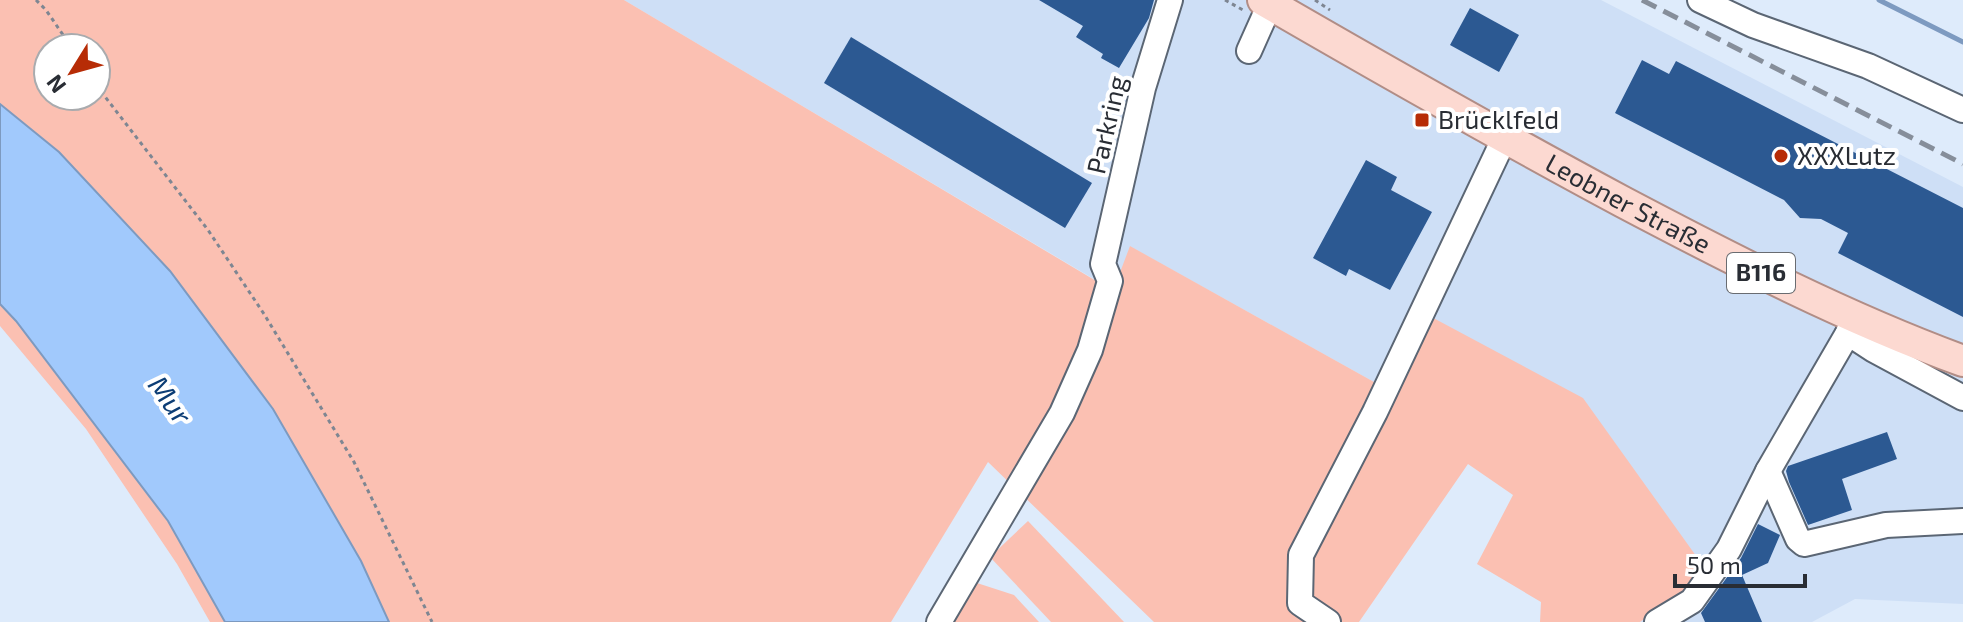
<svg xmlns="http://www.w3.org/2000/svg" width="1963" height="622" viewBox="0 0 1963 622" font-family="'Exo 2',sans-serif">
<rect width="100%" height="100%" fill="#deebfb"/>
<!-- built -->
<path fill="#cedff6" d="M 624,0 L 1601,0 L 1963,187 L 1963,604 L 1855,599 L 1812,622 L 1640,622 L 1709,574 L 1383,387 L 1131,247 L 1114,291 Z"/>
<!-- green -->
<g fill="#fbc0b2" fill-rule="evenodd">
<path d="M 0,0 L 624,0 L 1113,291 L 1130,246 L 1383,387 L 1424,313 L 1583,398 L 1709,574 L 1640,622 L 1540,622 L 1541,602 L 1477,564 L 1513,495 L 1468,464 L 1359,622 L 1154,622 L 988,462 L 891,622 L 389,622 L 361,561 L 273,409 L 170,271 L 59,152 L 0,104 ZM 48,48 L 96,48 L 96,96 L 48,96 Z"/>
<path d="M 0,304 L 16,321 L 168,522 L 225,622 L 210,622 L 177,564 L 86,429 L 0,326 Z"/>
<path d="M 1028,521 L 1124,622 L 1051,622 L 990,557 Z"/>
<path d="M 977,583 L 1014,595 L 1039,622 L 952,622 Z"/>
</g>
<!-- water -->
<path fill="#a1c9fc" stroke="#7d9ac0" stroke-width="2" d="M 0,104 L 59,152 L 170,271 L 273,409 L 361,561 L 389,622 L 225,622 L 168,521 L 16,321 L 0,304 Z"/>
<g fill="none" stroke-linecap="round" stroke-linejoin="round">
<!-- stream -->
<path stroke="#7d9ac0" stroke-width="5" d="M 1879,0 L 1963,42"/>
</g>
<!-- building -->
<g fill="#2c5992">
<path d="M 1039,0 L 1154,0 L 1149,18 L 1119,68 L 1101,58 L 1103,54 L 1076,37 L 1083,26 Z"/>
<path d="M 1470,8 L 1519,35 L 1499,72 L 1450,45 Z"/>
<path d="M 851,37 L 1092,183 L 1065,228 L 824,83 Z"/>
<path d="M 1642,60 L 1669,74 L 1676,61 L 1963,208 L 1963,317 L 1838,253 L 1848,233 L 1821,219 L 1800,218 L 1784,200 L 1615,113 Z"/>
<path d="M 1366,160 L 1397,177 L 1391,190 L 1432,212 L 1390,290 L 1349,269 L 1346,276 L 1313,258 Z"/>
<path d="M 1887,432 L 1897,459 L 1842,479 L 1852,510 L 1808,525 L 1789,482 L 1786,471 L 1788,466 Z"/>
<path d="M 1758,524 L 1780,535 L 1768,563 L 1742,575 L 1762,622 L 1705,622 L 1701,613 L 1741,558 Z"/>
</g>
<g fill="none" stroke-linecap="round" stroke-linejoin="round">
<!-- minor casing -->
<g stroke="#5b6674" stroke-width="28">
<g id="minor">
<path d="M 1700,0 L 1753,25 L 1868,66 L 1963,110"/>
<path d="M 1249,51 L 1270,4"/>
<path d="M 1848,333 L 1874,350 L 1963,398"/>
<path d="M 1768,471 L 1798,539 L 1804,544 L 1886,525 L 1963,521"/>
<path d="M 939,622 L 1062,413 L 1090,350 L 1110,281 L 1103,264 L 1143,88 L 1170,0"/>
<path d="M 1328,622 L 1300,603 L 1301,555 L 1375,412 L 1505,137"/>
<path d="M 1657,622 L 1692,601 L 1729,549 L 1768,471 L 1848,333 L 1854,316"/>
</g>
</g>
<!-- major casing -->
<g stroke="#b18d86" stroke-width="34">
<g id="major">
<path id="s1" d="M 1263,0 C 1382,69 1502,137 1623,202 C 1733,260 1846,318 1963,361"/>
</g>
</g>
<!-- path -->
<g stroke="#7e8692" stroke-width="3" stroke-dasharray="4 4" stroke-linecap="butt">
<path d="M 36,0 L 46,10 L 72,48"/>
<path d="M 1225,0 L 1243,10"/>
<path d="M 1315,0 L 1330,10"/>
<path d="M 96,85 L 208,230 L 264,314 L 354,462 L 432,622"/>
</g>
<!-- minor -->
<use href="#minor" stroke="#fff" stroke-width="24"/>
<!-- major -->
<use href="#major" stroke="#fcd9d1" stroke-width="30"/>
<!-- rail -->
<path stroke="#868e9a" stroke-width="5" stroke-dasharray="16 8" stroke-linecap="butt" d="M 1642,0 L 1963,164"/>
</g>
<!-- markers -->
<g fill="#b72c06" stroke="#fff" stroke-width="3">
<rect x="1414" y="112" width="16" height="16" rx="4"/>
<circle cx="1781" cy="156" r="8"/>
</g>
<g text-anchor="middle" stroke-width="8" stroke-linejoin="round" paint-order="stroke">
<!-- shield labels -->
<rect fill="#fff" stroke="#696c71" stroke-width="2" x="1727" y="253" width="68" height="40" rx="6"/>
<g font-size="24" font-weight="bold" fill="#292d34">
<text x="1761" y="281">B116</text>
</g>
<!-- poi labels -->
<g font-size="26" fill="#292d34" stroke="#fff" text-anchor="start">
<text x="1438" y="129">Brücklfeld</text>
<text x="1797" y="165">XXXLutz</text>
</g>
<!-- street labels -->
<g font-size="26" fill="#292d34" stroke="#fff">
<text transform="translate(1107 125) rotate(-77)" y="9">Parkring</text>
<text dy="9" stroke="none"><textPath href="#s1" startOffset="418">Leobner Straße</textPath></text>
</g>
<!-- water labels -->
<g font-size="28" font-style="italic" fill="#0c3d75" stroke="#fff">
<text transform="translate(170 400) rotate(54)" y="10">Mur</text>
</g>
</g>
<!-- north arrow -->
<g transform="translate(72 72) rotate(233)"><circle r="38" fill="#ffffff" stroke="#a9abae" stroke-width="2"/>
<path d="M0-6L14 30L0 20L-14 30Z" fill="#b72c06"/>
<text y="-12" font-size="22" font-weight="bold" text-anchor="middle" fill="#292d34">N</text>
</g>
<!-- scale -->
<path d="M1675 574v12h130v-12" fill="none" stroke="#292d34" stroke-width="4"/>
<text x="1687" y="574" font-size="24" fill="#292d34" stroke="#ffffff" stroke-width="6" paint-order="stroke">50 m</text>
</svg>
